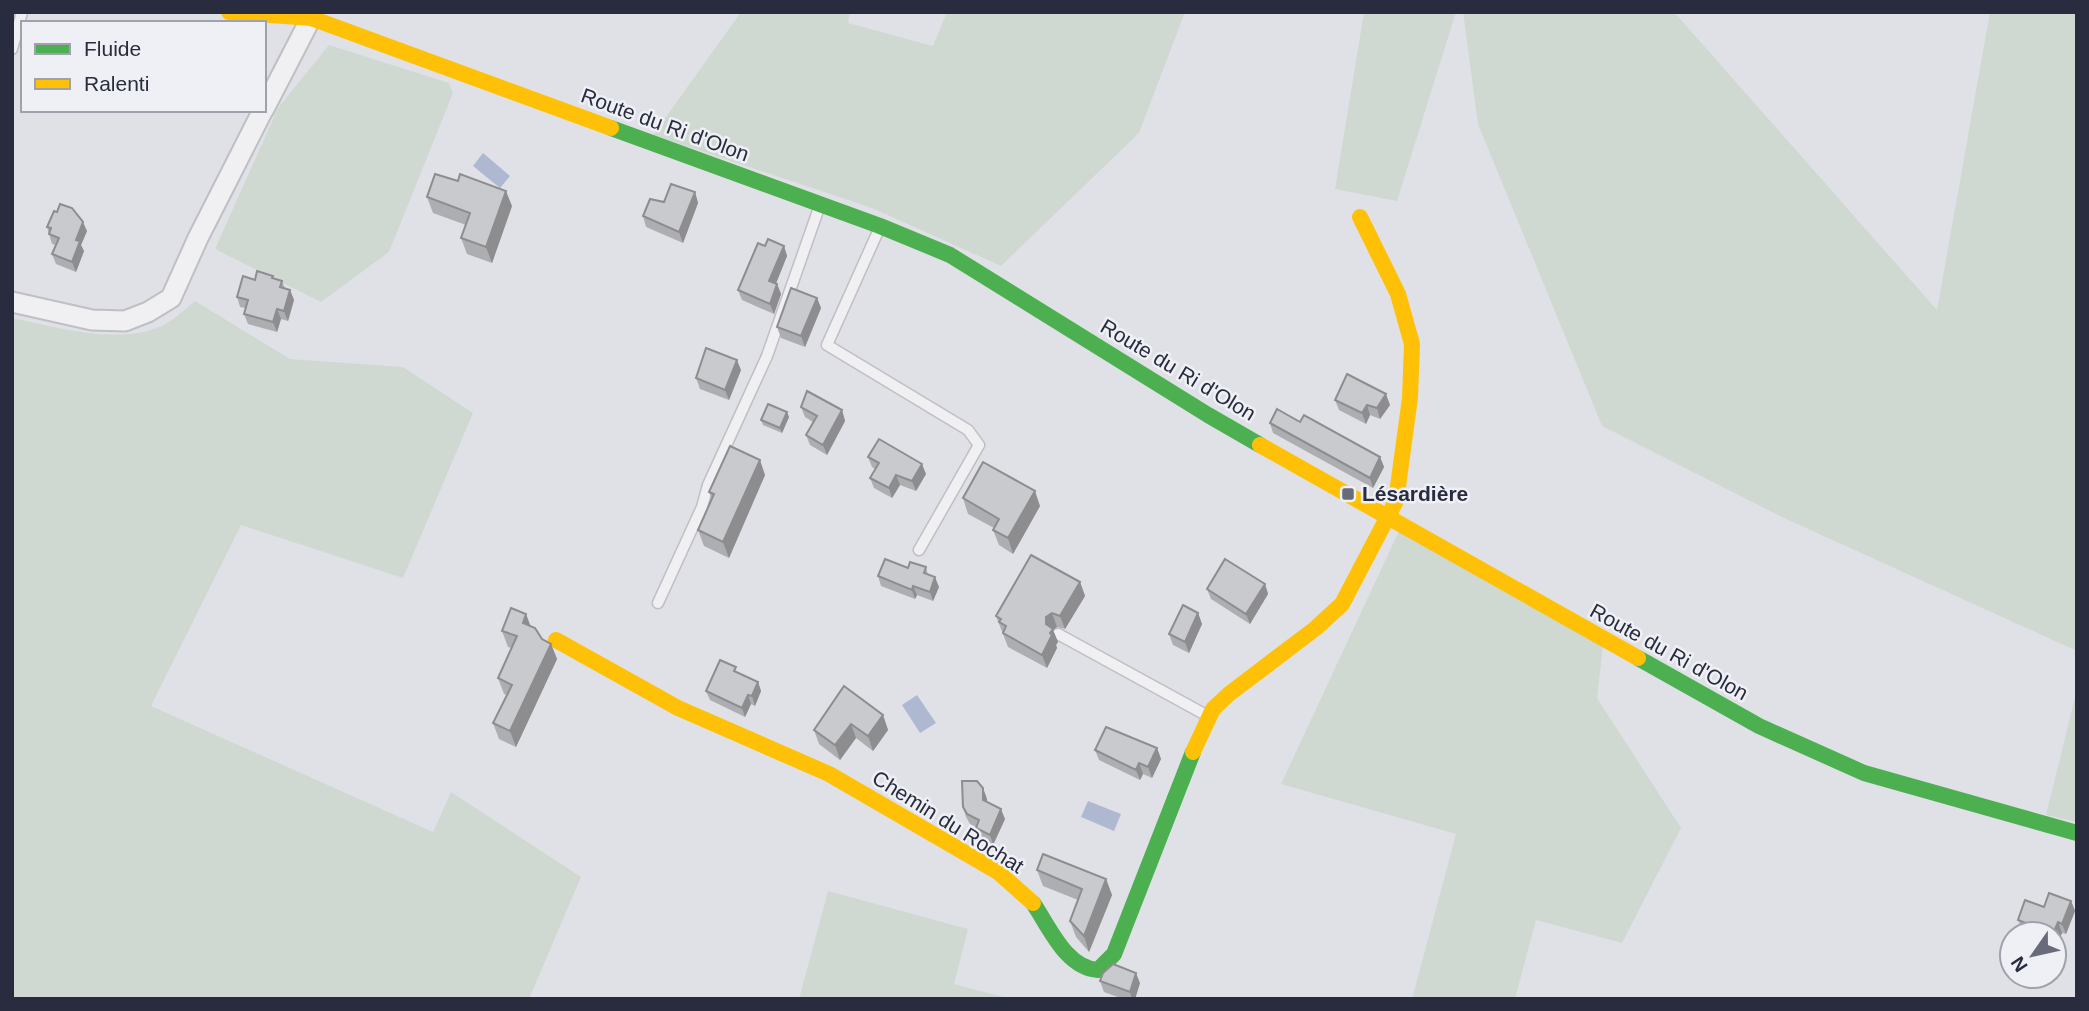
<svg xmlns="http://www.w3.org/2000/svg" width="2089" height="1011" viewBox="0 0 2089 1011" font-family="Arial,sans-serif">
<rect width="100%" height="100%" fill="#e0e1e6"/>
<!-- green -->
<g fill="#cfd9d1">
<path d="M 741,12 L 850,12 L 848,23 L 933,46 L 947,12 L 1185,12 L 1139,133 L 1001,266 L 872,208 L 653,135 Z"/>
<path d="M 1364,12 L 1456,12 L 1397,201 L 1335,189 Z"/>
<path d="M 1463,12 L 1674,12 L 1937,310 L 1990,12 L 2077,12 L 2077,651 L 1784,518 L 1602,426 L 1478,124 Z"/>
<path d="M 329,45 L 449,83 L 453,93 L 389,252 L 321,302 L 215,249 L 278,108 Z"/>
<path d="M 195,301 L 290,359 L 403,367 L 473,413 L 403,578 L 241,525 L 151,706 L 433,832 L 451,792 L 581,877 L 529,999 L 12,999 L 12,318 C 55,327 118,345 159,327 C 172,322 184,310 195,301 Z"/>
<path d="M 1399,531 L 1603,646 L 1597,698 L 1681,828 L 1622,943 L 1536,920 L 1515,999 L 1412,999 L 1456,834 L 1281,784 Z"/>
<path d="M 2077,689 L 2077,822 L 2046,815 Z"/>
<path d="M 828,891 L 968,929 L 954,984 L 1011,999 L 799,999 Z"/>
</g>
<!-- water -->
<g fill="#aeb9d1">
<path d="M 483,153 L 510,176 L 500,188 L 473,166 Z"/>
<path d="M 917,695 L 936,723 L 920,733 L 902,705 Z"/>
<path d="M 1088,801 L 1121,814 L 1114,831 L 1081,817 Z"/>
</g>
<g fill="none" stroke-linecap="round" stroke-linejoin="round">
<!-- lane casing -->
<g stroke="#bfbfc4" stroke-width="13">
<g id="lane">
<path d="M 12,49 L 22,12"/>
<path d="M 880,227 L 827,345 L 968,430 L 979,445 L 919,550"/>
<path d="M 658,603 L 702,507 L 708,485 L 767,356 L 820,205"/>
<path d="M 1058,634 L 1206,715"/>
</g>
</g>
<!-- street casing -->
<g stroke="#bfbfc4" stroke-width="23">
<g id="street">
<path d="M 264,109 L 311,18"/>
<path d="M 12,302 L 92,320 L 125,321 L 148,312 L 171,298 L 198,238 L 263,110"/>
</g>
</g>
<!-- lane -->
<use href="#lane" stroke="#f0f0f2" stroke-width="10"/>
<!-- street -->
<use href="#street" stroke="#f0f0f2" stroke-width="19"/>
<!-- fast -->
<g stroke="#4caf50" stroke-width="16">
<path d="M 611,128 L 880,226 L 950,255 L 1208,415 L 1260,445"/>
<path d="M 1638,658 L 1759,726 L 1864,773 L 2077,833"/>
<path d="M 1033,903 C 1050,928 1066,968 1098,970 L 1114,954 L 1193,752"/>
</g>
<!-- slow -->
<g stroke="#ffc107" stroke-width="16">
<path d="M 229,12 L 311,18 L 611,128"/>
<path d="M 1260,445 L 1638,658"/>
<path d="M 556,640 L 678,708 L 829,774 L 998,872 L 1033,903"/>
<path d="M 1193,752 L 1213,709 L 1229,694 L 1316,628 L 1342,604 L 1396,501 L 1410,398 L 1412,344 L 1398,294 L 1360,217"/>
</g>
</g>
<!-- wall -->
<g fill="#adaeb1">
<path d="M 695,192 L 698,203 L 683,243 L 646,227 L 643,216 L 664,202 Z"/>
<path d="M 427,197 L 512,206 L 492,263 L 467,254 L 461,238 L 466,225 L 433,213 Z"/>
<path d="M 47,227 L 87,231 L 81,245 L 84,251 L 76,272 L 56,264 L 52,254 L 56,245 L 52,244 Z"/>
<path d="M 765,246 L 784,246 L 787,256 L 776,283 L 777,284 L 781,294 L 774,314 L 742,300 L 738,290 Z"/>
<path d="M 274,279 L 282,281 L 285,288 L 290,290 L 294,300 L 288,321 L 281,319 L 277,332 L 248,324 L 244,314 L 245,308 L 240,307 L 237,297 L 255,280 Z"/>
<path d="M 817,298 L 821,308 L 805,347 L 781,338 L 777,327 Z"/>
<path d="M 741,370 L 729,400 L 700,389 L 696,378 Z"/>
<path d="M 1335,400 L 1390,405 L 1380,419 L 1370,415 L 1366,424 L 1339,410 Z"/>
<path d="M 801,407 L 842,410 L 845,421 L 827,455 L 810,445 L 806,435 L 813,422 L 805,417 Z"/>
<path d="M 789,417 L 782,433 L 763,425 L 761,420 Z"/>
<path d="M 1300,422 L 1380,457 L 1384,467 L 1373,488 L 1273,433 L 1270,423 Z"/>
<path d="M 868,457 L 926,474 L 916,491 L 900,485 L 892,498 L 874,488 L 870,478 L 875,469 L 872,467 Z"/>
<path d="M 765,475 L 729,558 L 704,546 L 698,530 L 712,500 L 709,492 Z"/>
<path d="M 963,498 L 1040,506 L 1013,554 L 999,545 L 993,530 L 994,528 L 968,514 Z"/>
<path d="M 926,567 L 928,575 L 939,587 L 933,601 L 917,595 L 915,599 L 881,586 L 878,576 L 908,568 Z"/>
<path d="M 1080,582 L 1085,596 L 1065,629 L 1057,627 L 1053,630 L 1058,642 L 1056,645 L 1057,648 L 1047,668 L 1008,647 L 996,616 Z"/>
<path d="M 1265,584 L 1268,594 L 1250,624 L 1211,599 L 1207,589 Z"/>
<path d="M 1198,613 L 1202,624 L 1189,653 L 1173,645 L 1169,634 Z"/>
<path d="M 526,614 L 530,626 L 542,639 L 551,644 L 557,659 L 516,747 L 499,739 L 493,723 L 507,695 L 504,694 L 498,678 L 512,648 L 508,647 L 502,631 Z"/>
<path d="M 738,673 L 758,682 L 761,691 L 755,706 L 751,704 L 745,717 L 710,700 L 706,691 Z"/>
<path d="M 883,715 L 888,730 L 873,751 L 856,738 L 840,760 L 819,744 L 814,730 Z"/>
<path d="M 1157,748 L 1161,759 L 1152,778 L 1143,774 L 1140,780 L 1099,760 L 1095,750 Z"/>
<path d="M 983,788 L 987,799 L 987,802 L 1005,819 L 993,845 L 980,838 L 976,827 L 970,824 L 966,817 L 963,807 Z"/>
<path d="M 1037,870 L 1106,879 L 1112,895 L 1089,952 L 1076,937 L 1070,921 L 1078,900 L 1043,886 Z"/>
<path d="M 2071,901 L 2075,911 L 2066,934 L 2062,933 L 2055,949 L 2054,948 L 2054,934 L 2031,934 L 2022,930 L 2018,920 L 2044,907 Z"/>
<path d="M 1100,981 L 1140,983 L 1135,999 L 1123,999 L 1104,992 Z"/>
</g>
<!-- shaded-wall -->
<g fill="#8d8d90">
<path d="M 506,191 L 512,206 L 492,263 L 486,247 Z"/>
<path d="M 695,192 L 698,203 L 683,243 L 679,232 Z"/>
<path d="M 83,222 L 87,231 L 81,245 L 84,251 L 76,272 L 72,262 L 76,240 Z"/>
<path d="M 784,246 L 787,256 L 773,291 L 769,281 Z"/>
<path d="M 777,284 L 781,294 L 774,314 L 770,304 Z"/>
<path d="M 290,290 L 294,300 L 288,321 L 284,311 Z"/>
<path d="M 817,298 L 821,308 L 805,347 L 801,336 Z"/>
<path d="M 277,309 L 281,319 L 277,332 L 273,322 Z"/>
<path d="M 737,360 L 741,370 L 729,400 L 725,390 Z"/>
<path d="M 1386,394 L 1390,405 L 1380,419 L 1377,408 Z"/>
<path d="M 1367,405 L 1370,415 L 1366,424 L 1362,413 Z"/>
<path d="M 842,410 L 845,421 L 827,455 L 823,445 Z"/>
<path d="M 787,412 L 789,417 L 782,433 L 780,428 Z"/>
<path d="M 1380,457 L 1384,467 L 1373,488 L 1370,478 Z"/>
<path d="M 760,460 L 765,475 L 729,558 L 723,542 Z"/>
<path d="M 922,464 L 926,474 L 916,491 L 912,481 Z"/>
<path d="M 896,475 L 900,485 L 892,498 L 889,488 Z"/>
<path d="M 1035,491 L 1040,506 L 1013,554 L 1008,538 Z"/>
<path d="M 935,577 L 939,587 L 933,601 L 930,592 Z"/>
<path d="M 1080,582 L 1085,596 L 1065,629 L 1060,616 Z"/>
<path d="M 1265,584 L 1268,594 L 1250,624 L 1246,614 Z"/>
<path d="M 913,586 L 917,595 L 915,599 L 912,590 Z"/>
<path d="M 1052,613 L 1057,627 L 1053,630 L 1058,642 L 1056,645 L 1057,648 L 1047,668 L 1042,655 L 1046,624 L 1046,617 Z"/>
<path d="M 1198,613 L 1202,624 L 1189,653 L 1185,642 Z"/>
<path d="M 526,614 L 532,630 L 523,623 Z"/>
<path d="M 551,644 L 557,659 L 516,747 L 510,731 Z"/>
<path d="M 758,682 L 761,691 L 755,706 L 752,696 Z"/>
<path d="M 748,695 L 751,704 L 745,717 L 742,708 Z"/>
<path d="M 883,715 L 888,730 L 873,751 L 868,736 Z"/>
<path d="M 851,724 L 856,738 L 840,760 L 835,745 Z"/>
<path d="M 1157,748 L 1161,759 L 1152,778 L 1148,767 Z"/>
<path d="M 1139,763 L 1143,774 L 1140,780 L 1136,770 Z"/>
<path d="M 983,788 L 987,799 L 986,810 L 983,800 Z"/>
<path d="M 1001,809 L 1005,819 L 993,845 L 990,835 Z"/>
<path d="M 1106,879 L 1112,895 L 1089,952 L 1084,936 Z"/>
<path d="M 2071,901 L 2075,911 L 2066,934 L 2062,924 Z"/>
<path d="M 2058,922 L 2062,933 L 2055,949 L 2054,945 L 2053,934 Z"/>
<path d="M 1136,973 L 1140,983 L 1135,999 L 1132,999 L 1130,992 Z"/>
</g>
<!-- building -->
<g fill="#c9cace" stroke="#8d8d90" stroke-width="2">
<path d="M 435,174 L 458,181 L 460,174 L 506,191 L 486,247 L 461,238 L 470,213 L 427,197 Z"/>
<path d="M 671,184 L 695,192 L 679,232 L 643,216 L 650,199 L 664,202 Z"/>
<path d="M 60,204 L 72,208 L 83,222 L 76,240 L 80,241 L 72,262 L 52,254 L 59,238 L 49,234 L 51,228 L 47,227 L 54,211 L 57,212 Z"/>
<path d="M 768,239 L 784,246 L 769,281 L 777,284 L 770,304 L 738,290 L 758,243 L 765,246 Z"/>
<path d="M 257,271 L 273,276 L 272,278 L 282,281 L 280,287 L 290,290 L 284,311 L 277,309 L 273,322 L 244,314 L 248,300 L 237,297 L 243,276 L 255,280 Z"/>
<path d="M 791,288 L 817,298 L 801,336 L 777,327 Z"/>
<path d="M 706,348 L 737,360 L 725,390 L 696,378 Z"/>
<path d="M 1347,374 L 1386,394 L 1377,408 L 1367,405 L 1362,413 L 1335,400 Z"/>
<path d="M 807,391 L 842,410 L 823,445 L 806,435 L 817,416 L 801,407 Z"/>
<path d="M 768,404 L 787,412 L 780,428 L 761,420 Z"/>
<path d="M 1277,409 L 1300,422 L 1304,415 L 1380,457 L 1370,478 L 1270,423 Z"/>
<path d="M 879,439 L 922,464 L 912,481 L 896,475 L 889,488 L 870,478 L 879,463 L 868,457 Z"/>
<path d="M 730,446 L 760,460 L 723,542 L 698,530 L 714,494 L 709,492 Z"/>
<path d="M 983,462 L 1035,491 L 1008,538 L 993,530 L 999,519 L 963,498 Z"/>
<path d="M 1031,555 L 1080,582 L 1060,616 L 1052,613 L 1046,617 L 1046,624 L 1053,629 L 1050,633 L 1052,635 L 1042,655 L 1003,633 L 1006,626 L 999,622 L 1001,619 L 996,616 Z"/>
<path d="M 885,559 L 908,568 L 910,562 L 926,567 L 924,573 L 935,577 L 930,592 L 913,586 L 912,590 L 878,576 Z"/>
<path d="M 1225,559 L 1265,584 L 1246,614 L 1207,589 Z"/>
<path d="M 1183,605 L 1198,613 L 1185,642 L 1169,634 Z"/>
<path d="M 511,608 L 526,614 L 523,623 L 535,628 L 542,639 L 551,644 L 510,731 L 493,723 L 512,685 L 498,678 L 517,636 L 502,631 Z"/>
<path d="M 720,660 L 736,667 L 734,671 L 758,682 L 752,696 L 748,695 L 742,708 L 706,691 Z"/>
<path d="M 844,686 L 883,715 L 868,736 L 851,724 L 835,745 L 814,730 Z"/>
<path d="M 1106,727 L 1157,748 L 1148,767 L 1139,763 L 1136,770 L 1095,750 Z"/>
<path d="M 962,781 L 977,781 L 983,788 L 983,800 L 1001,809 L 990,835 L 976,828 L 979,820 L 967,814 L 963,807 Z"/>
<path d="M 1043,854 L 1106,879 L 1084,936 L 1070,921 L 1082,889 L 1037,870 Z"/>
<path d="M 2049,893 L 2071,901 L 2062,924 L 2058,922 L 2053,934 L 2040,934 L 2032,931 L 2034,926 L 2018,920 L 2025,900 L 2044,907 Z"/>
<path d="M 1113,964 L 1136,973 L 1130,992 L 1100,981 L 1103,973 Z"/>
</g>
<!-- markers -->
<rect fill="#686b79" stroke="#eef0f5" stroke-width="2.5" x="1341" y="487" width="14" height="14" rx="3.5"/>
<g text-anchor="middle" stroke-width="5" stroke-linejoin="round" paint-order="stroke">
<!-- street labels -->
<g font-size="21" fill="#282c3e" stroke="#eef0f5">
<text transform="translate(665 125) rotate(20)" y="7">Route du Ri d'Olon</text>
<text transform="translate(1178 370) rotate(31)" y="7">Route du Ri d'Olon</text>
<text transform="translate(1669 652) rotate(29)" y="7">Route du Ri d'Olon</text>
<text transform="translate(948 822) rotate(32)" y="7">Chemin du Rochat</text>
</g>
<!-- poi labels -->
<g font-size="21" font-weight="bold" fill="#282c3e" stroke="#eef0f5" text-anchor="start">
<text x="1362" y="501">Lésardière</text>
</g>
</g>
<!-- border -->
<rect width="2089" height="1011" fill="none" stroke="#282c3e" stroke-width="28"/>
<!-- legend -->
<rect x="21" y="21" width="245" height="91" fill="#eef0f5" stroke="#9fa2ac" stroke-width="2"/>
<rect x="35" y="44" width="35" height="10" fill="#4caf50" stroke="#9fa2ac" stroke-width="2"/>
<text x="84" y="56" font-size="21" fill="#282c3e">Fluide</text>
<rect x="35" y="79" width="35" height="10" fill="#ffc107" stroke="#9fa2ac" stroke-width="2"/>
<text x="84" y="91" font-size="21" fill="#282c3e">Ralenti</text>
<!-- north arrow -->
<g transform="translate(2033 955) rotate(236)"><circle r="33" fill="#eef0f5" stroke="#9fa2ac" stroke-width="2"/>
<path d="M0-5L12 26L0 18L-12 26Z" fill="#686b79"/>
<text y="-10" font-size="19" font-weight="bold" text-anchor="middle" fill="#282c3e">N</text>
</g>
</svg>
